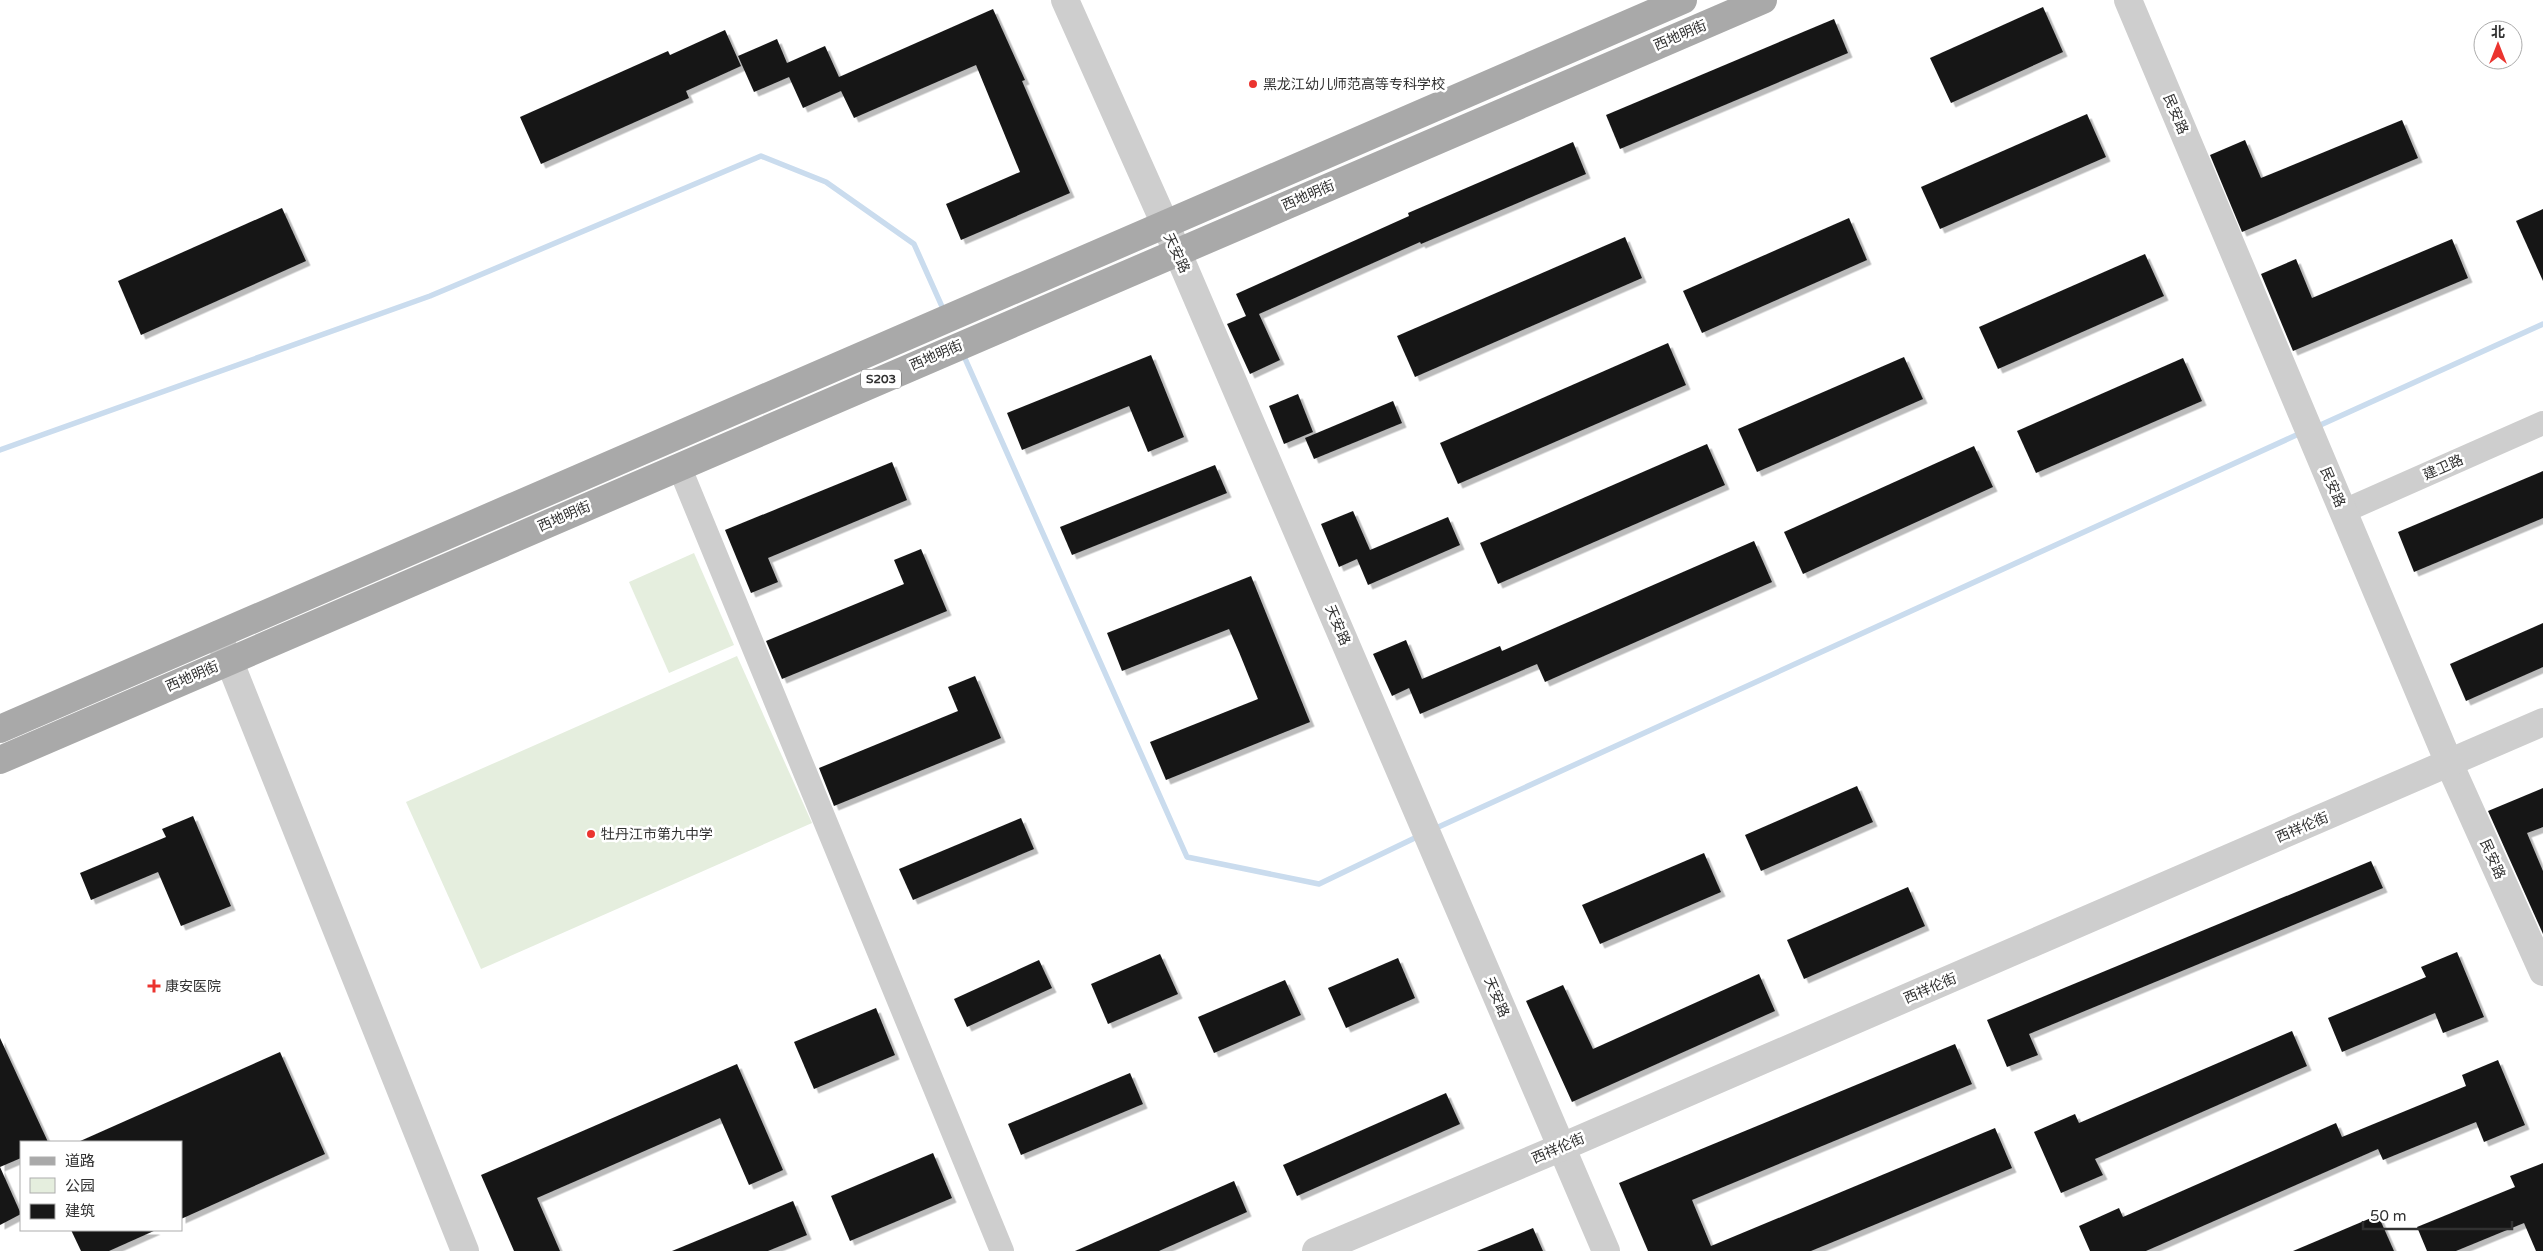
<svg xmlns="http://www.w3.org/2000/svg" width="2543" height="1251" viewBox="0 0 2543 1251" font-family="'Varela Round','Noto Sans SC',sans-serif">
<defs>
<filter id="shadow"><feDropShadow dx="4.5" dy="4.5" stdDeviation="0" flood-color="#0004"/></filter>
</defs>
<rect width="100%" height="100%" fill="#fff"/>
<!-- green -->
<g fill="#e5eede">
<path d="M 694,553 L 734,645 L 669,673 L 629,582 Z"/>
<path d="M 737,656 L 812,823 L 481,969 L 406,802 Z"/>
</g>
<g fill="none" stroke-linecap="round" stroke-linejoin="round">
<!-- stream -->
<g stroke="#cadcee" stroke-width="5.5">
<path d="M 963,354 L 1187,857 L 1319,884 L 1421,835"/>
<path d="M 2316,427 L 2543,324"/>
<path d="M 0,450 L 430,296 L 761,156 L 826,182 L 914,244 L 944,311"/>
<path d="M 1434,829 L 2303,432"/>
</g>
</g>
<!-- building -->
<g fill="#181818" filter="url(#shadow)">
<path d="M 2043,7 L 2063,52 L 1951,103 L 1930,58 Z"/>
<path d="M 993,9 L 1025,80 L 1022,81 L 1070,193 L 961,240 L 946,204 L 1020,172 L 976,65 L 854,118 L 841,91 L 803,108 L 789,77 L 754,92 L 738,56 L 777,39 L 787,63 L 825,46 L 839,77 Z"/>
<path d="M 1834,19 L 1848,53 L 1620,149 L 1606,115 Z"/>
<path d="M 725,30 L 741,66 L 686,91 L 689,98 L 541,164 L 520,117 L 668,51 L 670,55 Z"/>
<path d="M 2087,114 L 2106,157 L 1940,229 L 1921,187 Z"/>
<path d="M 2402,120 L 2418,158 L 2242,232 L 2210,155 L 2245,140 L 2261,178 Z"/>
<path d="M 1573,142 L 1586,174 L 1421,244 L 1420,242 L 1259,314 L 1280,360 L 1250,374 L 1227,324 L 1246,316 L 1236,294 L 1409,216 L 1408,213 Z"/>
<path d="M 282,208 L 306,261 L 141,335 L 118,281 Z"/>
<path d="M 2543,209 L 2543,281 L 2516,221 Z"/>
<path d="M 1849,218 L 1867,260 L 1702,333 L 1683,291 Z"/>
<path d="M 1625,237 L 1642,278 L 1415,377 L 1397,336 Z"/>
<path d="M 2452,239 L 2468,278 L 2293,351 L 2261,274 L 2296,259 L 2312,298 Z"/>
<path d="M 2145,254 L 2164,296 L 1998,369 L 1979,327 Z"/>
<path d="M 1668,343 L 1686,385 L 1458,484 L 1440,443 Z"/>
<path d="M 1151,355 L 1184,437 L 1148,452 L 1129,406 L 1022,450 L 1007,413 Z"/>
<path d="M 1904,357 L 1923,399 L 1757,472 L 1738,429 Z"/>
<path d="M 2183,358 L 2202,401 L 2036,473 L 2017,431 Z"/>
<path d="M 1298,394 L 1313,432 L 1284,444 L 1269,406 Z"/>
<path d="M 1393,401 L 1402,423 L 1314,459 L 1305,438 Z"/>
<path d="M 1707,444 L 1725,485 L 1498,584 L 1480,543 Z"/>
<path d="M 1974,446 L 1993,487 L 1803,574 L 1784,532 Z"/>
<path d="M 892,462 L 907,500 L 768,558 L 778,582 L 751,593 L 725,530 Z"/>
<path d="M 1215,465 L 1227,493 L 1072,555 L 1060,527 Z"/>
<path d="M 2543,471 L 2543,518 L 2414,572 L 2398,532 Z"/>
<path d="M 1353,511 L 1370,550 L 1448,517 L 1460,545 L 1368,585 L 1357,559 L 1339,567 L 1321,524 Z"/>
<path d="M 1754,541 L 1772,582 L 1545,682 L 1537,664 L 1420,714 L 1409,688 L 1392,696 L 1373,654 L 1406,640 L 1422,679 L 1500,646 L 1502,651 Z"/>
<path d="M 921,549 L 947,611 L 782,679 L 766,641 L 904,584 L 894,560 Z"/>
<path d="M 1251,576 L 1310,722 L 1166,780 L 1150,742 L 1258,699 L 1239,652 L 1229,629 L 1122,671 L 1107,633 Z"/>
<path d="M 2543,623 L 2543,667 L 2466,701 L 2450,664 Z"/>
<path d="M 975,676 L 1001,738 L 834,806 L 819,768 L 958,711 L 948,687 Z"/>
<path d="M 1857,786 L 1873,822 L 1761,871 L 1745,835 Z"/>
<path d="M 2543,788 L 2543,827 L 2527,833 L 2543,871 L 2543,934 L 2488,811 Z"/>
<path d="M 193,816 L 231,906 L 181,926 L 158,872 L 91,900 L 80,873 L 166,837 L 162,829 Z"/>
<path d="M 1021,818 L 1034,849 L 913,900 L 899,869 Z"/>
<path d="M 1704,853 L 1721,892 L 1600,944 L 1582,905 Z"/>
<path d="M 2371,861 L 2383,888 L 2029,1034 L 2038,1055 L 2007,1067 L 1987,1020 Z"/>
<path d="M 1908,887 L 1925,926 L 1804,979 L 1787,940 Z"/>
<path d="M 2457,952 L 2484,1017 L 2443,1033 L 2435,1013 L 2342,1052 L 2328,1018 L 2426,977 L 2421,967 Z"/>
<path d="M 1160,954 L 1178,994 L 1108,1024 L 1091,984 Z"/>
<path d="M 1398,958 L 1415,998 L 1346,1028 L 1328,988 Z"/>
<path d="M 1039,960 L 1052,988 L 967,1027 L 954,999 Z"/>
<path d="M 1759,974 L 1775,1011 L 1572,1102 L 1526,1001 L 1563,985 L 1593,1049 Z"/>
<path d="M 1285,980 L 1301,1015 L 1214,1053 L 1198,1017 Z"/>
<path d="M 876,1008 L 895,1055 L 814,1089 L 794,1042 Z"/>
<path d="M 2292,1031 L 2307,1066 L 2095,1159 L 2103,1175 L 2061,1193 L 2034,1132 L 2075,1114 L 2079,1123 Z"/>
<path d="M 0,1038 L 48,1142 L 21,1142 L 21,1158 L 0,1167 Z"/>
<path d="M 1955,1044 L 1972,1084 L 1692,1200 L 1711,1246 L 1995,1128 L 2012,1168 L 1811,1251 L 1648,1251 L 1619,1183 Z"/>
<path d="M 280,1052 L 325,1154 L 181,1219 L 181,1142 L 78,1142 Z"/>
<path d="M 2498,1060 L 2525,1125 L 2484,1142 L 2476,1122 L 2383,1160 L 2378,1149 L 2146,1251 L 2090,1251 L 2079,1226 L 2119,1208 L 2123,1217 L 2336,1123 L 2342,1137 L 2466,1086 L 2462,1075 Z"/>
<path d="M 737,1064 L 783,1170 L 749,1185 L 720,1118 L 537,1198 L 560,1251 L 514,1251 L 481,1175 Z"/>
<path d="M 1130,1073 L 1143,1104 L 1021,1155 L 1008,1124 Z"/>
<path d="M 1446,1093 L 1460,1124 L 1297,1196 L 1283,1165 Z"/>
<path d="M 933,1153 L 952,1198 L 850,1241 L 831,1196 Z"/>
<path d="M 2543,1163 L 2543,1251 L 2536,1251 L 2524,1223 L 2456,1251 L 2427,1251 L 2417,1227 L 2515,1187 L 2510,1176 Z"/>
<path d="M 0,1167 L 21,1214 L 0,1225 Z"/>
<path d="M 1234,1181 L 1247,1212 L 1159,1251 L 1075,1251 Z"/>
<path d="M 793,1201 L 807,1235 L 768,1251 L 672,1251 Z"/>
<path d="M 2378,1215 L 2394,1251 L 2293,1251 Z"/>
<path d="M 1533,1228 L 1543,1251 L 1477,1251 Z"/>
<path d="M 71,1230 L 156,1230 L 109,1251 L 81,1251 Z"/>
</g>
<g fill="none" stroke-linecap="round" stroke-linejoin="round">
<!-- minor -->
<g stroke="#cecece" stroke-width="24">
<path d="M 679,466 L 1002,1251"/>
<path d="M 2344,511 L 2543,423"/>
</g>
<!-- tertiary -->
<g stroke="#cecece" stroke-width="28">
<path d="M 1065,0 L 1177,251 L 1606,1251"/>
<path d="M 2128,0 L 2449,763 L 2543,972"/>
<path d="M 217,635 L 229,660 L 465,1251"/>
<path d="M 1316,1251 L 1562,1147 L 2543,722"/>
</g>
<!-- primary -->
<g stroke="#a9a9a9" stroke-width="28">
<path d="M 0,729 L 1683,0"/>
<path d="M 0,760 L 1763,0"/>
</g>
</g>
<!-- markers -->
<g fill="#eb342f" stroke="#fff" stroke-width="2">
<circle cx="1253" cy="84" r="5"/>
<circle cx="591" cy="834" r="5"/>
<path d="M151.5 978.5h5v5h5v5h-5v5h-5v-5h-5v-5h5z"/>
</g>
<g text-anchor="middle" stroke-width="5" stroke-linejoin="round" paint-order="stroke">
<!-- shield labels -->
<rect fill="#fff" stroke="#6f6f6f" stroke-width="1" x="861" y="369.5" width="40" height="19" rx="4"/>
<g font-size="12" font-weight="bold" fill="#313131">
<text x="881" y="383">S203</text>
</g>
<!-- street labels -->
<g font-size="14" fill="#313131" stroke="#fff">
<text transform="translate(1680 35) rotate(-23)" y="5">西地明街</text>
<text transform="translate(2176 114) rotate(67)" y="5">民安路</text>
<text transform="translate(1308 195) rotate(-23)" y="5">西地明街</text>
<text transform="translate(1177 253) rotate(65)" y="5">天安路</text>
<text transform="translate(936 355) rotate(-23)" y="5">西地明街</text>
<text transform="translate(2443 467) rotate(-24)" y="5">建卫路</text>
<text transform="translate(2333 487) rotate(67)" y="5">民安路</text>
<text transform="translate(564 516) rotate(-23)" y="5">西地明街</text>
<text transform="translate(1338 625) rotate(67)" y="5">天安路</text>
<text transform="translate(192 676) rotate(-23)" y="5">西地明街</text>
<text transform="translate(2302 827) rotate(-23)" y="5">西祥伦街</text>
<text transform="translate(2493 859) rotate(66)" y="5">民安路</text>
<text transform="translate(1930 988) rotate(-23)" y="5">西祥伦街</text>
<text transform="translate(1497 997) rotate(67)" y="5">天安路</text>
<text transform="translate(1558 1148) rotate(-23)" y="5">西祥伦街</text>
</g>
<!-- poi labels -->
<g font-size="14" fill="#313131" stroke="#fff" text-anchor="start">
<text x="1263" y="89">黑龙江幼儿师范高等专科学校</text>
<text x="601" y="839">牡丹江市第九中学</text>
<text x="165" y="991">康安医院</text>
</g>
</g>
<!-- legend -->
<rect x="20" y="1141" width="162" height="90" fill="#ffffff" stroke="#adadad"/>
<rect x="30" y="1157" width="25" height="8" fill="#a9a9a9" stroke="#adadad"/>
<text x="65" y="1166" font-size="15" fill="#313131">道路</text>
<rect x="30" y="1178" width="25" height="15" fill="#e5eede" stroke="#adadad"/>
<text x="65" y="1191" font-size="15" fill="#313131">公园</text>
<rect x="30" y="1204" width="25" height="15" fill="#181818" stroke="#adadad"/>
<text x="65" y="1216" font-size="15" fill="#313131">建筑</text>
<!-- north arrow -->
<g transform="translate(2498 45)"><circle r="24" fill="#ffffff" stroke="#adadad"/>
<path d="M0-4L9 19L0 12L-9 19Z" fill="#eb342f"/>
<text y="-8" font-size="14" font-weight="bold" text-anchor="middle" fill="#313131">北</text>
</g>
<!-- scale -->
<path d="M2363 1221v8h149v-8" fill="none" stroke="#313131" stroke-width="2.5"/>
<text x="2370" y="1221" font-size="15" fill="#313131" stroke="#ffffff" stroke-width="4" paint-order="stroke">50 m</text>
</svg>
